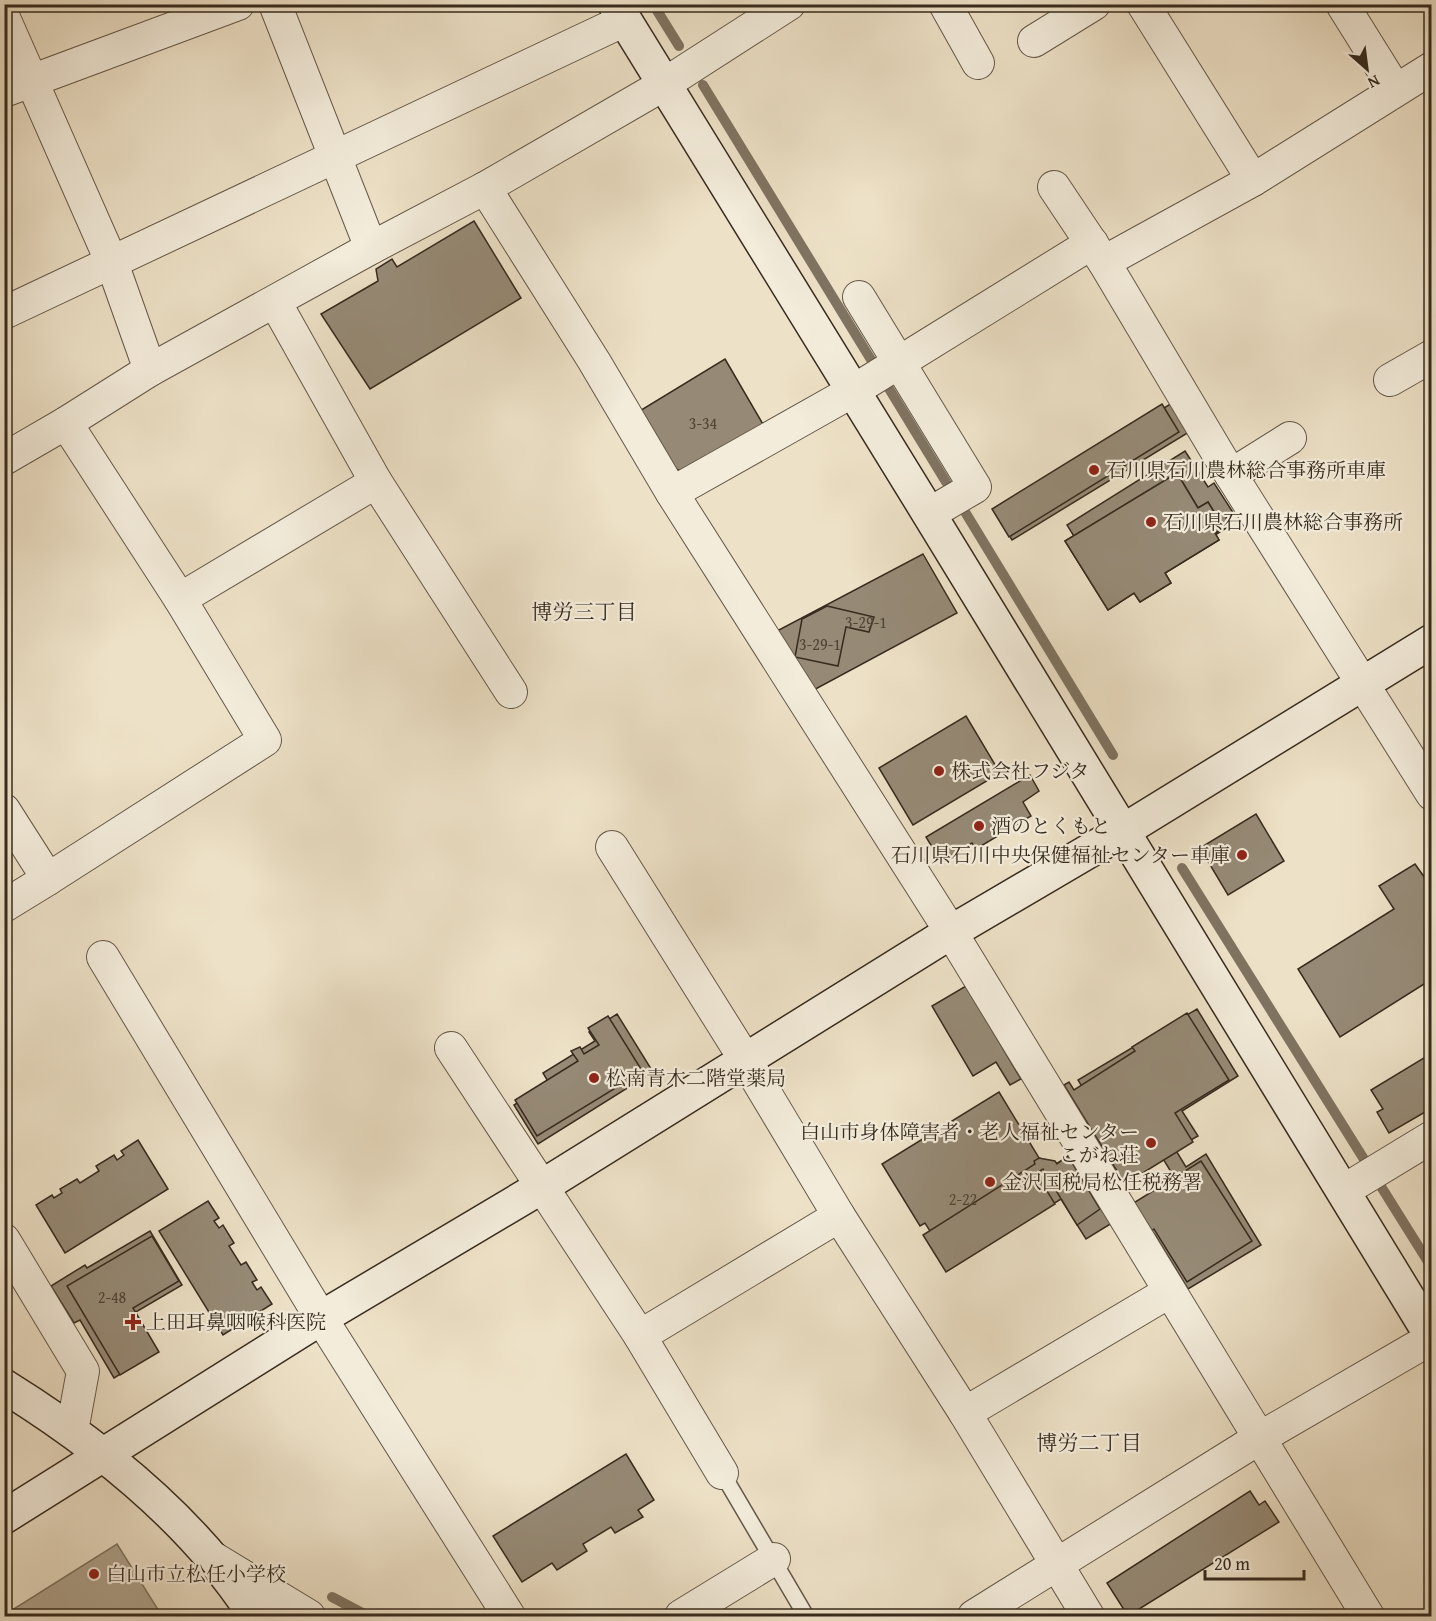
<svg xmlns="http://www.w3.org/2000/svg" width="1436" height="1621" viewBox="0 0 1436 1621" font-family="'Gentium Book Plus','Noto Serif JP',serif">
<rect width="100%" height="100%" fill="#ede1c7"/>
<filter id="stains"><feTurbulence type="fractalNoise" baseFrequency=".00333" numOctaves="4"/><feColorMatrix values="0 0 0 0 .2 0 0 0 0 .09 0 0 0 0 .02 0 0 0 .5 -.17"/></filter>
<radialGradient id="worn" r=".72"><stop offset=".6" stop-color="#630" stop-opacity="0"/><stop offset="1" stop-color="#630" stop-opacity=".3"/></radialGradient>
<!-- water -->
<path fill="#afa38e" stroke="#7f7361" stroke-width="1.5" d="M 117,1544 L 162,1616 L 12,1616 L 9,1612 Z"/>
<g fill="none" stroke-linecap="round" stroke-linejoin="round">
<!-- stream -->
<g stroke="#7f7361" stroke-width="10">
<path d="M 653,4 L 679,46"/>
<path d="M 703,85 L 873,363"/>
<path d="M 888,387 L 946,482"/>
<path d="M 962,507 L 1113,755"/>
<path d="M 1182,868 L 1432,1268"/>
<path d="M 332,1597 L 368,1616"/>
</g>
</g>
<!-- building -->
<g fill="#968a76" stroke="#372b1e" stroke-width="1.5">
<path d="M 474,221 L 521,298 L 370,389 L 321,314 L 378,281 L 376,269 L 392,259 L 397,267 Z"/>
<path d="M 725,359 L 768,433 L 694,476 L 668,466 L 638,412 Z"/>
<path d="M 1177,400 L 1194,429 L 1012,540 L 995,511 Z"/>
<path d="M 1162,404 L 1179,432 L 1009,537 L 992,509 Z"/>
<path d="M 1185,451 L 1208,487 L 1214,483 L 1234,514 L 1226,518 L 1231,525 L 1113,599 L 1067,525 Z"/>
<path d="M 1177,473 L 1198,508 L 1208,502 L 1224,528 L 1215,533 L 1219,540 L 1165,573 L 1171,583 L 1140,602 L 1134,593 L 1108,610 L 1065,541 Z"/>
<path d="M 1177,473 L 1198,508 L 1208,502 L 1224,528 L 1215,533 L 1219,540 L 1165,573 L 1171,583 L 1140,602 L 1134,593 L 1108,610 L 1065,541 Z"/>
<path d="M 923,554 L 957,613 L 810,692 L 775,632 Z"/>
<path d="M 827,606 L 874,617 L 869,632 L 846,627 L 838,666 L 795,657 L 802,619 Z"/>
<path d="M 966,716 L 1000,773 L 913,825 L 879,768 Z"/>
<path d="M 1030,775 L 1039,791 L 1023,802 L 1031,816 L 976,849 L 972,843 L 941,862 L 926,837 Z"/>
<path d="M 1256,814 L 1284,861 L 1228,895 L 1200,848 Z"/>
<path d="M 1415,864 L 1432,888 L 1432,979 L 1340,1037 L 1298,969 L 1394,909 L 1379,886 Z"/>
<path d="M 966,986 L 1021,1079 L 1010,1085 L 996,1062 L 973,1076 L 932,1006 Z"/>
<path d="M 1197,1009 L 1238,1076 L 1182,1111 L 1198,1136 L 1175,1149 L 1186,1167 L 1206,1154 L 1261,1245 L 1188,1289 L 1155,1235 L 1151,1237 L 1136,1206 L 1159,1192 L 1156,1186 L 1173,1175 L 1162,1157 L 1135,1174 L 1078,1080 Z"/>
<path d="M 1187,1013 L 1229,1080 L 1175,1113 L 1193,1142 L 1125,1184 L 1064,1085 L 1069,1082 L 1074,1090 L 1135,1051 L 1132,1047 Z"/>
<path d="M 617,1014 L 653,1072 L 538,1144 L 514,1105 L 549,1083 L 543,1073 L 595,1041 L 589,1032 Z"/>
<path d="M 608,1016 L 641,1069 L 613,1086 L 614,1089 L 537,1136 L 515,1100 L 578,1061 L 571,1051 L 580,1047 L 584,1054 L 599,1045 L 588,1028 Z"/>
<path d="M 1432,1053 L 1432,1108 L 1389,1133 L 1377,1112 L 1383,1109 L 1371,1090 Z"/>
<path d="M 999,1092 L 1039,1158 L 1056,1164 L 1070,1155 L 1112,1223 L 1086,1239 L 1061,1199 L 952,1266 L 925,1223 L 920,1226 L 882,1164 Z"/>
<path d="M 138,1140 L 168,1189 L 65,1253 L 36,1205 L 52,1195 L 54,1198 L 62,1193 L 60,1189 L 77,1179 L 80,1183 L 99,1171 L 96,1166 L 114,1155 L 117,1160 L 124,1155 L 121,1151 Z"/>
<path d="M 1068,1156 L 1100,1209 L 1077,1225 L 1043,1169 L 1036,1173 L 1055,1204 L 946,1272 L 923,1235 L 1035,1164 L 1034,1161 L 1039,1158 L 1055,1161 L 1057,1164 Z"/>
<path d="M 1201,1161 L 1252,1241 L 1187,1282 L 1154,1229 L 1150,1232 L 1132,1204 Z"/>
<path d="M 208,1201 L 219,1218 L 214,1221 L 219,1228 L 223,1225 L 234,1243 L 229,1246 L 241,1265 L 246,1262 L 257,1280 L 252,1282 L 257,1290 L 261,1287 L 272,1304 L 223,1335 L 159,1231 Z"/>
<path d="M 150,1231 L 182,1285 L 134,1313 L 157,1352 L 114,1378 L 80,1320 L 74,1323 L 51,1286 L 85,1265 L 87,1268 Z"/>
<path d="M 152,1236 L 179,1281 L 133,1308 L 159,1352 L 120,1375 L 67,1286 Z"/>
<path d="M 626,1454 L 654,1500 L 638,1510 L 643,1517 L 615,1533 L 611,1527 L 583,1544 L 587,1551 L 557,1570 L 552,1563 L 522,1582 L 493,1536 Z"/>
<path d="M 1250,1491 L 1259,1505 L 1265,1501 L 1279,1522 L 1128,1616 L 1107,1583 Z"/>
</g>
<g fill="none" stroke-linecap="round" stroke-linejoin="round">
<!-- lane casing -->
<g stroke="#645848" stroke-width="18">
<path id="lane" d="M 722,1473 L 806,1616"/>
</g>
<!-- street casing -->
<g stroke="#645848" stroke-width="34">
<g id="street">
<path d="M 275,4 L 371,248"/>
<path d="M 945,4 L 978,63"/>
<path d="M 1143,4 L 1253,180"/>
<path d="M 1342,4 L 1395,89"/>
<path d="M 4,18 L 112,263 L 150,370"/>
<path d="M 1034,41 L 1094,4"/>
<path d="M 4,91 L 238,4"/>
<path d="M 1054,187 L 1104,262 L 1226,467 L 1432,794"/>
<path d="M 485,188 L 594,361 L 672,493 L 951,932 L 1368,1616"/>
<path d="M 1104,262 L 1253,180 L 1432,68"/>
<path d="M 859,297 L 975,487 L 929,514"/>
<path d="M 4,313 L 625,20"/>
<path d="M 1390,380 L 1432,356"/>
<path d="M 66,423 L 180,599 L 376,482 L 275,302"/>
<path d="M 4,459 L 66,423 L 150,370 L 371,248 L 485,188 L 663,85 L 789,4"/>
<path d="M 1231,475 L 1290,438"/>
<path d="M 376,482 L 511,692"/>
<path d="M 672,493 L 853,391 L 1092,243"/>
<path d="M 4,810 L 48,879 L 4,906"/>
<path d="M 612,847 L 746,1061 L 839,1216 L 965,1413 L 1088,1616"/>
<path d="M 48,879 L 265,740 L 180,599"/>
<path d="M 103,957 L 321,1318 L 509,1616"/>
<path d="M 451,1048 L 640,1336 L 722,1473"/>
<path d="M 1343,1191 L 1432,1137"/>
<path d="M 4,1240 L 83,1371 L 72,1431"/>
<path d="M 640,1336 L 839,1216"/>
<path d="M 965,1413 L 1169,1292"/>
<path d="M 215,1559 L 309,1616"/>
<path d="M 681,1616 L 774,1559"/>
<path d="M 974,1616 L 1258,1439 L 1432,1338"/>
</g>
</g>
<!-- secondary casing -->
<g stroke="#372b1e" stroke-width="36">
<g id="secondary">
<path d="M 615,4 L 929,514 L 1432,1337"/>
<path d="M 4,1386 C 99,1445 194,1521 255,1616"/>
<path d="M 4,1517 L 321,1318 L 543,1186 L 951,932 L 1123,831 L 1432,641"/>
</g>
</g>
<!-- lane -->
<use href="#lane" stroke="#f3ecdb" stroke-width="15"/>
<!-- street -->
<use href="#street" stroke="#f3ecdb" stroke-width="32"/>
<!-- secondary -->
<use href="#secondary" stroke="#f3ecdb" stroke-width="33"/>
</g>
<!-- markers -->
<g fill="#8f2418" stroke="#f3ecdb" stroke-width="2">
<circle cx="1094" cy="470" r="6"/>
<circle cx="1151" cy="522" r="6"/>
<circle cx="939" cy="771" r="6"/>
<circle cx="979" cy="826" r="6"/>
<circle cx="1242" cy="855" r="6"/>
<circle cx="594" cy="1078" r="6"/>
<circle cx="1151" cy="1143" r="6"/>
<circle cx="990" cy="1182" r="6"/>
<path d="M130 1313h6v6h6v6h-6v6h-6v-6h-6v-6h6z"/>
<circle cx="94" cy="1574" r="6"/>
</g>
<g text-anchor="middle" stroke-width="4.5" stroke-linejoin="round" paint-order="stroke">
<!-- number labels -->
<g font-size="16" fill="#4f4334">
<text x="703" y="429">3-34</text>
<text x="866" y="628">3-29-1</text>
<text x="820" y="650">3-29-1</text>
<text x="963" y="1205">2-22</text>
<text x="112" y="1303">2-48</text>
</g>
<!-- poi labels -->
<g font-size="20" fill="#372b1e" stroke="#f3ecdb" text-anchor="start">
<text x="1106" y="477">石川県石川農林総合事務所車庫</text>
<text x="1163" y="529">石川県石川農林総合事務所</text>
<text x="951" y="778">株式会社フジタ</text>
<text x="991" y="833">酒のとくもと</text>
<text x="1230" y="862" text-anchor="end">石川県石川中央保健福祉センター車庫</text>
<text x="606" y="1085">松南青木二階堂薬局</text>
<text x="1139" y="1139" text-anchor="end">白山市身体障害者・老人福祉センター<tspan x="1139" dy="23">こがね荘</tspan></text>
<text x="1002" y="1189">金沢国税局松任税務署</text>
<text x="146" y="1329">上田耳鼻咽喉科医院</text>
<text x="106" y="1581">白山市立松任小学校</text>
</g>
<!-- neighbourhood labels -->
<g font-size="21" fill="#372b1e" stroke="#f3ecdb">
<text x="584" y="619">博労三丁目</text>
<text x="1089" y="1450">博労二丁目</text>
</g>
</g>
<!-- margin -->
<rect width="1436" height="1621" fill="none" stroke="#ede1c7" stroke-width="24"/>
<rect x="6" y="6" width="1424" height="1609" fill="none" stroke="#372b1e" stroke-width="3"/>
<rect x="12" y="12" width="1412" height="1597" fill="none" stroke="#372b1e" stroke-width="1.5"/>
<!-- north arrow -->
<g transform="translate(1367 69) rotate(152)" stroke="#f3ecdb" stroke-width="4.5" paint-order="stroke">
<path d="M0-4.5L10 22L0 15L-10 22Z" fill="#372b1e"/>
<text y="-9" font-size="16" font-weight="bold" text-anchor="middle" fill="#372b1e">N</text>
</g>
<!-- scale -->
<path d="M1205 1570v9h99v-9" fill="none" stroke="#372b1e" stroke-width="3"/>
<text x="1214" y="1570" font-size="18" fill="#372b1e" stroke="#f3ecdb" stroke-width="4.5" paint-order="stroke">20 m</text>
<rect width="100%" height="100%" filter="url(#stains)"/>
<rect width="100%" height="100%" fill="url(#worn)"/>
</svg>
